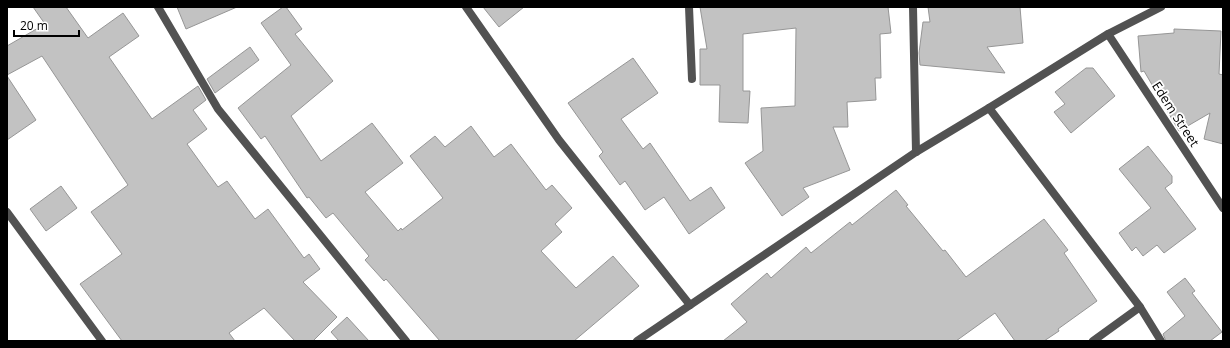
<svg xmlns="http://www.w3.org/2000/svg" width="1230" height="348" viewBox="0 0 1230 348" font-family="'Open Sans',sans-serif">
<rect width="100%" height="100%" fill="#fff"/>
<!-- building -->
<g fill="#c2c2c2" stroke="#969696">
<path d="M 33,7 L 66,7 L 88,38 L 123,13 L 139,36 L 109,57 L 152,119 L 198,86 L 206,100 L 193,110 L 207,129 L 187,144 L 218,187 L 227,181 L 255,219 L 268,209 L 304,258 L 309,254 L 320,269 L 303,282 L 337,317 L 313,341 L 295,341 L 264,308 L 229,333 L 235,341 L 122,341 L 80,284 L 122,254 L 91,212 L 128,185 L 42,56 L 7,75 L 7,46 L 45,24 Z"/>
<path d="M 177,7 L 237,7 L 186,29 Z"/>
<path d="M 283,7 L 286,7 L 302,29 L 295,34 L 333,81 L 291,116 L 321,161 L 372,123 L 403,163 L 365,192 L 398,231 L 401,228 L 402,230 L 443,198 L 410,156 L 435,136 L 445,147 L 471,126 L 494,157 L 511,144 L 546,190 L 552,185 L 572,208 L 555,224 L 562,232 L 541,251 L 576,288 L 613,256 L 639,286 L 574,341 L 440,341 L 386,279 L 384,281 L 365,260 L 369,256 L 333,213 L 326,218 L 309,197 L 307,198 L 265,136 L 261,139 L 238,108 L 291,65 L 261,23 Z"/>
<path d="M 483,7 L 524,7 L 499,27 Z"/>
<path d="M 700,7 L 888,7 L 891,33 L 880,34 L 881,78 L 875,78 L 876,100 L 847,102 L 848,127 L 833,127 L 850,170 L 803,188 L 809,197 L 782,216 L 745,163 L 763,151 L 761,108 L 795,106 L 796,28 L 743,34 L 743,91 L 750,91 L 748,123 L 719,122 L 720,85 L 700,85 L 700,49 L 707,49 Z"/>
<path d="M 928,7 L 1020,7 L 1023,43 L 987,47 L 1005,73 L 920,65 L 919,53 L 923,22 L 930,22 Z"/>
<path d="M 1174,29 L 1221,31 L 1219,74 L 1223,75 L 1223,144 L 1204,139 L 1210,113 L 1179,131 L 1144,71 L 1141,72 L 1138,36 L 1174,33 Z"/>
<path d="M 250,47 L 259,60 L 215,93 L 207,79 Z"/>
<path d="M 633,58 L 658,93 L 621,119 L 643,149 L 650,143 L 690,201 L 711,187 L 725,208 L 689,234 L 664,197 L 645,210 L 625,181 L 620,185 L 599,156 L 603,152 L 568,103 Z"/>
<path d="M 1086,68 L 1093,68 L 1115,96 L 1071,133 L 1054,112 L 1065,104 L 1055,92 Z"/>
<path d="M 7,76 L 36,120 L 7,140 Z"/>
<path d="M 1148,146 L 1172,176 L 1172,183 L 1165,188 L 1196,229 L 1164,253 L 1157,245 L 1143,256 L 1136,247 L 1132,251 L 1119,233 L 1151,208 L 1119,169 Z"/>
<path d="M 61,186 L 77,208 L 46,231 L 30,209 Z"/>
<path d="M 896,190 L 908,205 L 906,206 L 943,251 L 945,250 L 966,277 L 1044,219 L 1068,250 L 1064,253 L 1097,301 L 1058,329 L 1059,331 L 1044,341 L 1015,341 L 995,313 L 956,341 L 723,341 L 747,322 L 731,304 L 767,273 L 771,278 L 806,247 L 811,253 L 850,222 L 852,225 Z"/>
<path d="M 1185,278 L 1195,291 L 1192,293 L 1222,332 L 1210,341 L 1166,341 L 1163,334 L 1185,316 L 1167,292 Z"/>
<path d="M 347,317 L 369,341 L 339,341 L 331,332 Z"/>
</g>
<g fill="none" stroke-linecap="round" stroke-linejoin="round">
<!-- street -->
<g stroke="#525252" stroke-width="8">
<path d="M 158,7 L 218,109 L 406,341"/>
<path d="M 466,7 L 559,140 L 690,305"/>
<path d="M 689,7 L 692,79"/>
<path d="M 913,7 L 916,152"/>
<path d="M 1108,34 L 1223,208"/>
<path d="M 989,108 L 1140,307 L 1161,341"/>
<path d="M 7,212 L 102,341"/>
<path d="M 637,341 L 916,152 L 989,108 L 1108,34 L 1161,7"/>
<path d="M 1093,341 L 1140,307"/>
</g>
</g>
<g text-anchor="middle" stroke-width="3.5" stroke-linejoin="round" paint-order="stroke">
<!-- street labels -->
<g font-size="13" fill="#000" stroke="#fff">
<text transform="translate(1176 114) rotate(57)" y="5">Edem Street</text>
</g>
</g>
<!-- border -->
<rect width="1230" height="348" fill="none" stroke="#000000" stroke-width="16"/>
<!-- scale -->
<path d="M14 30v6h65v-6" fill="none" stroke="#000000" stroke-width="2"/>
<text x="20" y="30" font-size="12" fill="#000000" stroke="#ffffff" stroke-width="3" paint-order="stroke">20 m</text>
</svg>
